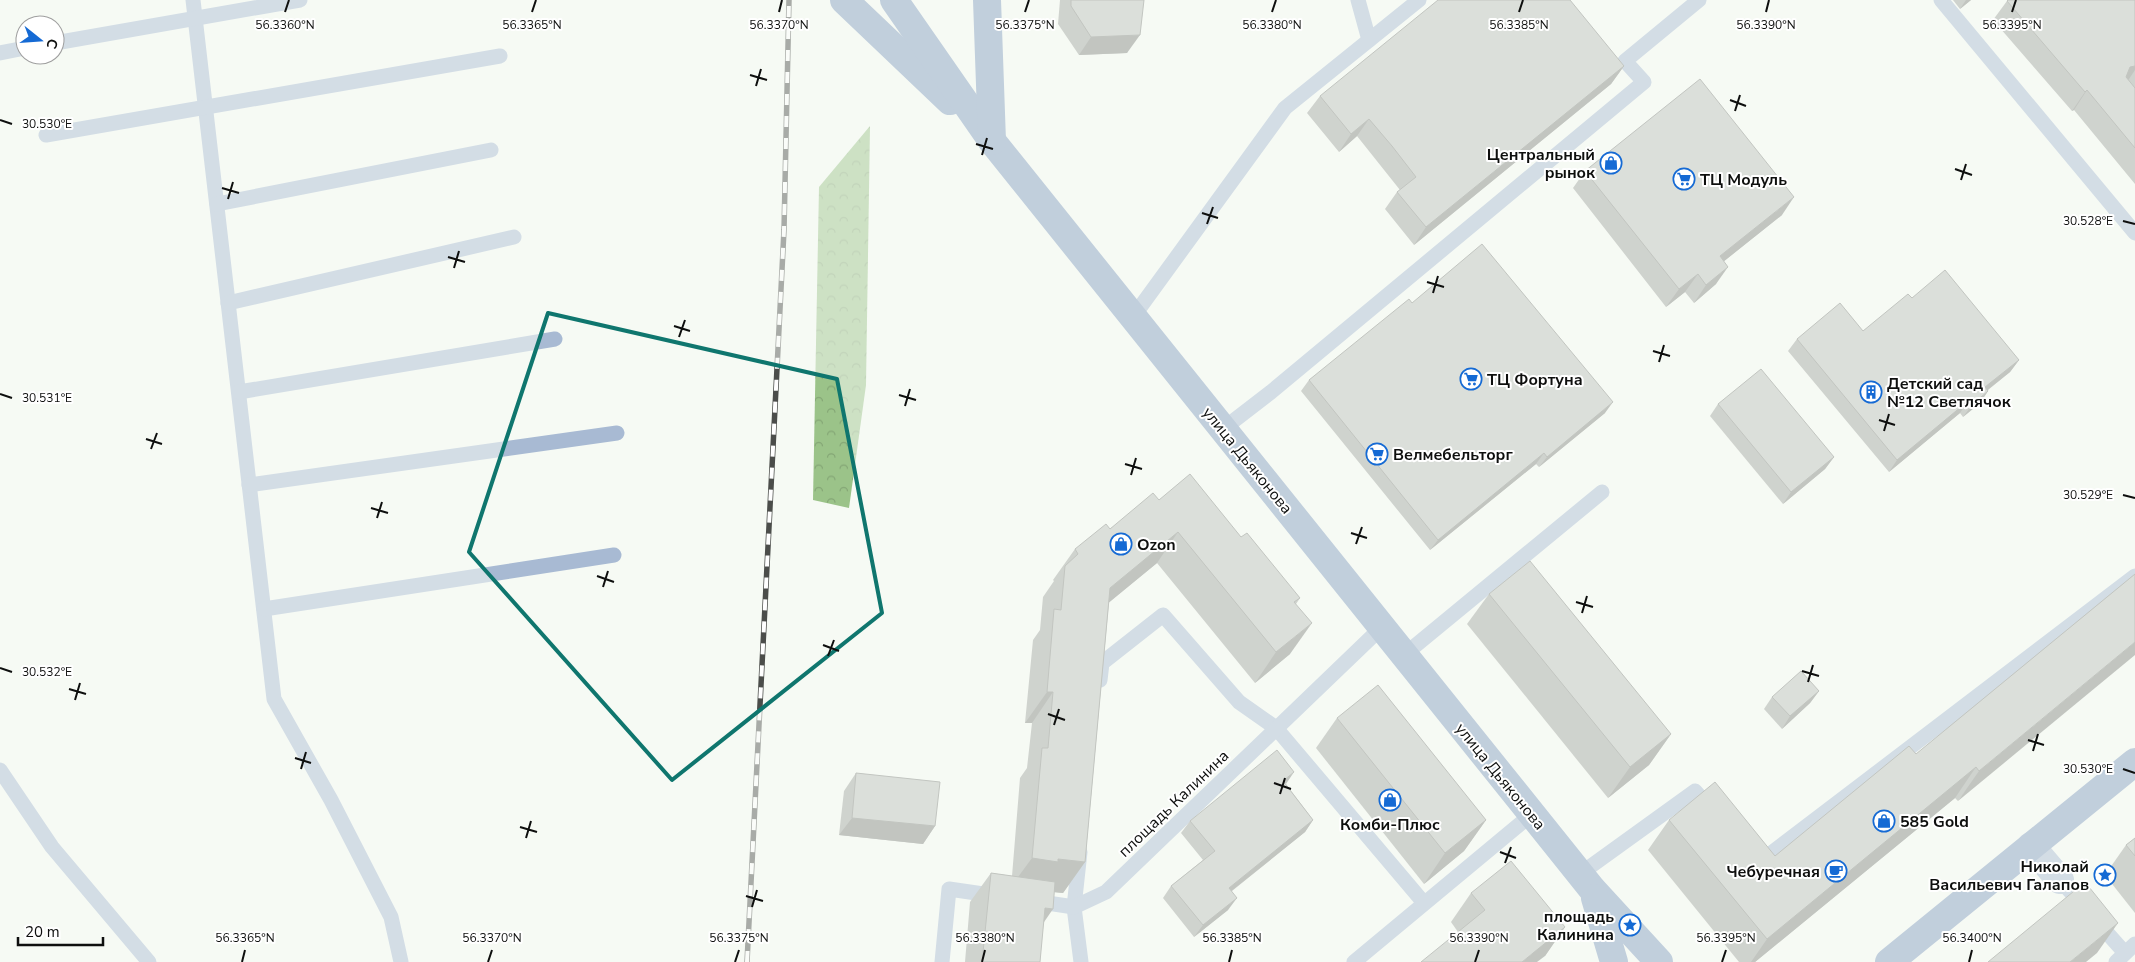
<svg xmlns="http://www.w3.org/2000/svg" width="2135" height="962" viewBox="0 0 2135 962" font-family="'Nunito Sans',sans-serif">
<defs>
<pattern id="forest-crowns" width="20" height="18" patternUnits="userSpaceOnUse" patternTransform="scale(1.25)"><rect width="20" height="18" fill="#9bc389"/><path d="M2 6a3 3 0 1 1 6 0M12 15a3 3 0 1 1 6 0" fill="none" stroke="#84a675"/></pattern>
</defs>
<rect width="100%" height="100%" fill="#f6faf4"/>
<!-- forest -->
<path fill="url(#forest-crowns)" d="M 870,126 L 866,385 L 849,508 L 813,500 L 819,187 Z"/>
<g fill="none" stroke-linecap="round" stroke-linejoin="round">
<!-- lane -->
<g stroke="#a8bad3" stroke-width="15">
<path d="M 193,0 L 274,699 L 331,800 L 391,917 L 401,962"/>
<path d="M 1358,0 L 1369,40"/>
<path d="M 1941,0 L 2135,233"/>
<path d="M 55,43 L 300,0"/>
<path d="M 0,53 L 25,48"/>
<path d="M 46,135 L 500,56"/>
<path d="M 217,204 L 491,150"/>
<path d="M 228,303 L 514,237"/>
<path d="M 1133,317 L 1285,108 L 1419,0"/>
<path d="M 239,392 L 555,339"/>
<path d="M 1223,429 L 1271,392 L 1644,82 L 1625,61 L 1699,0"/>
<path d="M 249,485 L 617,433"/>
<path d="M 264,609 L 614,555"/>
<path d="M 1404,655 L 1602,492"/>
<path d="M 1100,680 L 1102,663 L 1163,615 L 1239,702 L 1276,728 L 1424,903"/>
<path d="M 0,770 L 52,847 L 149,962"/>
<path d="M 1080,852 L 1074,907 L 1081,962"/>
<path d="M 1757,858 L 1761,861 L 2135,576"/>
<path d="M 1580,874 L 1695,791 L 1712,810"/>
<path d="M 2060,880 L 2125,953"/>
<path d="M 1034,901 L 1074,907 L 1106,892 L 1382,627"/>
<path d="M 942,962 L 949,889 L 997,896"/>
<path d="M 1354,962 L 1532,814"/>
<path d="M 2116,962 L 2135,944"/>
</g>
<!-- street -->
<path stroke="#a8bad3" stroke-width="28" d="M 2031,846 L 2060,880"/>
<!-- secondary -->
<g stroke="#819bbf" stroke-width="28">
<path d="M 844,0 L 950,101"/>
<path d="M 894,0 L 992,141 L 1592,889 L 1659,962"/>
<path d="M 987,0 L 992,141"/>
<path d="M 1595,898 L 1614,962"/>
<path d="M 1889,962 L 2135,762"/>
</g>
<!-- rail casing -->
<g stroke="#4b4d4a" stroke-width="5.5">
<path id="rail" d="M 747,962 L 784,230 L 789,0"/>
</g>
<!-- rail -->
<use href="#rail" stroke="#fff" stroke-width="4" stroke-dasharray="11" stroke-linecap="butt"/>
</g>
<!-- wall -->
<g fill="#a1a4a0">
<path d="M 1060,0 L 1144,0 L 1127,53 L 1079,55 L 1058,24 Z"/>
<path d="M 1953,0 L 1971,0 L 1960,9 Z"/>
<path d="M 2135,0 L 2135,184 L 2074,110 L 2072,111 L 1993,20 L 2007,1 Z"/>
<path d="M 1624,66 L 1611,84 L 1414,245 L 1385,209 L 1397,192 L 1400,190 L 1357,136 L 1339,152 L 1307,113 L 1320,96 Z"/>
<path d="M 1585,171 L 1782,215 L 1724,261 L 1716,284 L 1694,303 L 1685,292 L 1666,307 L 1573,188 Z"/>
<path d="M 1912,298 L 2019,360 L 2010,372 L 1988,390 L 1988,391 L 1980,403 L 1963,417 L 1960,413 L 1889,472 L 1788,351 L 1797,339 L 1863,331 Z"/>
<path d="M 1412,303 L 1605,413 L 1539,467 L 1536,464 L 1430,550 L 1301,391 L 1309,380 Z"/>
<path d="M 1718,404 L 1834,457 L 1825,469 L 1783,504 L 1710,416 Z"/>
<path d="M 1159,500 L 1241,537 L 1300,598 L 1296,604 L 1290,654 L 1255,683 L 1157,563 L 1109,602 L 1085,862 L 1063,893 L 1054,892 L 1043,922 L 1040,962 L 965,962 L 970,902 L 991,873 L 1012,876 L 1020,778 L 1027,768 L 1032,723 L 1025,723 L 1033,640 L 1040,630 L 1043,597 L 1054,581 L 1053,580 L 1075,549 Z"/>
<path d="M 2135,574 L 1958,801 L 1955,798 L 1755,962 L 1739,962 L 1648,850 L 1669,820 L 1775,856 L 1916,754 Z"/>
<path d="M 1489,594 L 1671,734 L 1649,765 L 1608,798 L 1467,624 Z"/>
<path d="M 1819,691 L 1810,703 L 1782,729 L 1764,709 L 1772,697 Z"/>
<path d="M 1337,718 L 1486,820 L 1464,851 L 1424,884 L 1316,748 Z"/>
<path d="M 856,773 L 935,826 L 923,844 L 839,835 L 844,791 Z"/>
<path d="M 1286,784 L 1313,820 L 1305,832 L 1232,891 L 1228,910 L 1194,937 L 1163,898 L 1171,886 L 1203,860 L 1181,833 L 1190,821 Z"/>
<path d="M 2135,838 L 2135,913 L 2105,875 L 2126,845 Z"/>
<path d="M 1471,893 L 1565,927 L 1545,956 L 1458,932 L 1451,922 Z"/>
</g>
<!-- shaded-wall -->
<g fill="#838682">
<path d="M 1966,0 L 1971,0 L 1960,9 Z"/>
<path d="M 1140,35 L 1127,53 L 1079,55 L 1091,37 Z"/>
<path d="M 1624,66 L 1611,84 L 1414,245 L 1426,227 Z"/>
<path d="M 2135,66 L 2135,70 L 2125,85 L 2116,87 L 2130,67 Z"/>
<path d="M 2087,90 L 2074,110 L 2072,111 L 2085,92 Z"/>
<path d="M 1369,119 L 1357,136 L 1339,152 L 1351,134 Z"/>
<path d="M 1794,197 L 1782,215 L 1708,274 L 1720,256 Z"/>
<path d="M 1728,267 L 1716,284 L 1694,303 L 1706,285 Z"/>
<path d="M 1698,274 L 1685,292 L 1666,307 L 1679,289 Z"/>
<path d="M 2019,360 L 2010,372 L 1976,399 L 1985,387 Z"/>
<path d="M 1988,391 L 1980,403 L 1963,417 L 1972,405 Z"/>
<path d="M 1968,401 L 1960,413 L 1889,472 L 1897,460 Z"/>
<path d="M 1613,402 L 1605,413 L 1539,467 L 1547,457 Z"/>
<path d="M 1544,453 L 1536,464 L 1430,550 L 1438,540 Z"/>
<path d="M 1834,457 L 1825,469 L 1783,504 L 1791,492 Z"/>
<path d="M 1178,532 L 1157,563 L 1089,619 L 1110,588 Z"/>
<path d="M 1312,623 L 1290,654 L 1255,683 L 1276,652 Z"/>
<path d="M 2135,642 L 2135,655 L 1958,801 L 1979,771 Z"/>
<path d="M 1819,691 L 1810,703 L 1782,729 L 1790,716 Z"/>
<path d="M 1047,692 L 1053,692 L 1032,723 L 1025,723 Z"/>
<path d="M 1671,734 L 1649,765 L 1608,798 L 1630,767 Z"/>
<path d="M 1976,767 L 1955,798 L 1755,962 L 1751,962 L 1767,939 Z"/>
<path d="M 1294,772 L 1286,784 L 1283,781 Z"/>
<path d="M 852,818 L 935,826 L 923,844 L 839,835 Z"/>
<path d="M 1313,820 L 1305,832 L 1220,900 L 1229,888 Z"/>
<path d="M 1486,820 L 1464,851 L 1424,884 L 1445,853 Z"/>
<path d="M 1032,858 L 1058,859 L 1085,862 L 1063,893 L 1010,888 Z"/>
<path d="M 1237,898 L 1228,910 L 1194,937 L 1203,925 Z"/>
<path d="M 1045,908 L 1053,909 L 1033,938 Z"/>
<path d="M 2118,923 L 2097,953 L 2086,962 L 2070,962 Z"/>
<path d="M 1565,927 L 1545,956 L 1537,962 L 1522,962 Z"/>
</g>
<!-- building -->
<g fill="#bbbfba" stroke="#838682">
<path d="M 1071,0 L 1144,0 L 1140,35 L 1091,37 L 1071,6 Z"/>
<path d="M 1438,0 L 1570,0 L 1624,66 L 1426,227 L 1397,192 L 1416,177 L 1392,146 L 1369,119 L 1351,134 L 1320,96 Z"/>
<path d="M 2008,0 L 2135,0 L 2135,66 L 2130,67 L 2126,77 L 2135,88 L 2135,148 L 2087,90 L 2085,92 L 2007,1 Z"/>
<path d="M 1700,79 L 1794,197 L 1720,256 L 1728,267 L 1706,285 L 1698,274 L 1679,289 L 1585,171 Z"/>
<path d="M 1482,244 L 1613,402 L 1547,457 L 1544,453 L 1438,540 L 1309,380 L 1409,299 L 1412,303 Z"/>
<path d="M 1945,270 L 2019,360 L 1985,387 L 1988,391 L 1972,405 L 1968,401 L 1897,460 L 1797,339 L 1840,303 L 1863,331 L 1908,294 L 1912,298 Z"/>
<path d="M 1761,369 L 1834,457 L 1791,492 L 1718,404 Z"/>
<path d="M 1190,474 L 1241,537 L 1247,533 L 1300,598 L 1294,602 L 1312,623 L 1276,652 L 1178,532 L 1110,588 L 1085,862 L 1058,859 L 1058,862 L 1032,858 L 1042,748 L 1048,748 L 1053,692 L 1047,692 L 1054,609 L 1061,610 L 1065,566 L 1078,554 L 1075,549 L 1106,524 L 1110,529 L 1153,493 L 1159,500 Z"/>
<path d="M 1530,561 L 1671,734 L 1630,767 L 1489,594 Z"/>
<path d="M 2135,574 L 2135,642 L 1979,771 L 1976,767 L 1767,939 L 1669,820 L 1715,782 L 1775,856 L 1909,746 L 1916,754 Z"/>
<path d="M 1801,671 L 1819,691 L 1790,716 L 1772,697 Z"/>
<path d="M 1378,685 L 1486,820 L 1445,853 L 1337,718 Z"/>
<path d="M 1277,750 L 1294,772 L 1283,781 L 1313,820 L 1229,888 L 1237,898 L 1203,925 L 1171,886 L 1215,851 L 1190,821 Z"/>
<path d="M 856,773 L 940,782 L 935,826 L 852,818 Z"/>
<path d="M 2135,838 L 2135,856 L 2126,845 Z"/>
<path d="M 1511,861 L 1565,927 L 1522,962 L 1421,962 L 1485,910 L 1471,893 Z"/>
<path d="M 991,873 L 1055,882 L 1053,909 L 1045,908 L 1040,962 L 982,962 Z"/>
<path d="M 2085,882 L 2118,923 L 2070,962 L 1988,962 Z"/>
</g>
<!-- marked area -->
<path d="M0 0H2135V962H0ZM 548,313 L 837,379 L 882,613 L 672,780 L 469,552 Z" fill="#f6faf4" fill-opacity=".55" fill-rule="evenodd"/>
<path fill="none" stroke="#0f766e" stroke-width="4" stroke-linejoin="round" d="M 548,313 L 837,379 L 882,613 L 672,780 L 469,552 Z"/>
<!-- ticks -->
<path fill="none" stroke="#0e0f0e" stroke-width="2" d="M 285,12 L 289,0M 532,12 L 536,0M 779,12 L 782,0M 1025,12 L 1029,0M 1272,12 L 1276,0M 1519,12 L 1523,0M 1766,12 L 1769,0M 2012,12 L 2016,0M 750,75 L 767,80M 756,86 L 761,69M 1730,100 L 1746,106M 1735,111 L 1740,95M 0,120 L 12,124M 976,144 L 993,149M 982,155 L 987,138M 1955,169 L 1972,175M 1961,180 L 1966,164M 222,188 L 239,193M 228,199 L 233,182M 1202,213 L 1218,218M 2123,221 L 2135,224M 1207,224 L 1213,207M 448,257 L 465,262M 454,268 L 459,251M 1427,282 L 1444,287M 1433,293 L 1438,276M 674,326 L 690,331M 679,337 L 685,320M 1653,351 L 1670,356M 1659,362 L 1664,345M 0,394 L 12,398M 899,395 L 916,400M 905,406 L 910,389M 1879,420 L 1895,425M 1884,431 L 1889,414M 146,439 L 162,444M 151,449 L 157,433M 1125,464 L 1142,469M 1131,475 L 1136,458M 2123,495 L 2135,498M 371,508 L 388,513M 377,518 L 382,502M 1351,533 L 1367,538M 1356,544 L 1362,527M 597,576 L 614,582M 603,587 L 608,571M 1576,602 L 1593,607M 1582,613 L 1587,596M 823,645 L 839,651M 828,656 L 834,640M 0,668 L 12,672M 1802,671 L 1819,676M 1808,682 L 1813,665M 69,689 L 86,694M 75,700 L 80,683M 1048,714 L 1065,720M 1054,725 L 1059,709M 2028,740 L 2044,745M 2033,751 L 2038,734M 295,758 L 311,763M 301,769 L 306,752M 2123,769 L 2135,773M 1274,783 L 1291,789M 1280,794 L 1285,778M 520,827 L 537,832M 526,838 L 531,821M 1500,852 L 1516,858M 1505,863 L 1511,847M 746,896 L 763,901M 752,907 L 757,890M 242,962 L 245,950M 488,962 L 492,950M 735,962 L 739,950M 982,962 L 985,950M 1229,962 L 1232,950M 1475,962 L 1479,950M 1722,962 L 1726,950M 1969,962 L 1972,950"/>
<!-- icons -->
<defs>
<g id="shop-ring" transform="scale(1.125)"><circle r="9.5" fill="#fff" stroke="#156ad4" stroke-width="1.5"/><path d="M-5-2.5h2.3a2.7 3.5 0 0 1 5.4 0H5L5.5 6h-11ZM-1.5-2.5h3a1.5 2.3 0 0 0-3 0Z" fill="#156ad4"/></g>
<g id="supermarket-ring" transform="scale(1.125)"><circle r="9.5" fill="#fff" stroke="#156ad4" stroke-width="1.5"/><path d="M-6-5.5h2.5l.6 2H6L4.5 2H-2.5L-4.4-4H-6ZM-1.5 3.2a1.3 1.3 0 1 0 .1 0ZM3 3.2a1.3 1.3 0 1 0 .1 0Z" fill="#156ad4"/></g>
<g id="building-ring" transform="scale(1.125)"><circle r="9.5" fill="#fff" stroke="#156ad4" stroke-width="1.5"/><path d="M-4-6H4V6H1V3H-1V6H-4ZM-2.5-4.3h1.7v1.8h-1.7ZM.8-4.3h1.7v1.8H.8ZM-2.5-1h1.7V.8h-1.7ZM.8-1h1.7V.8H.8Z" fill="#156ad4"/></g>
<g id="cafe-ring" transform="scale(1.125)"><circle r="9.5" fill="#fff" stroke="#156ad4" stroke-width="1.5"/><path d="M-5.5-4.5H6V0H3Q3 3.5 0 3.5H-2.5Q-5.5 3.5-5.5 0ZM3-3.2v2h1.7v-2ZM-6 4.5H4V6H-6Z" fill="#156ad4"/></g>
<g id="sight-ring" transform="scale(1.125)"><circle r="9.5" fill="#fff" stroke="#156ad4" stroke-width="1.5"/><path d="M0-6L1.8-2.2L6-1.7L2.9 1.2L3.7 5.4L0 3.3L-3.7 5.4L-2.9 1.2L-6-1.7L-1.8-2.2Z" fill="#156ad4"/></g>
</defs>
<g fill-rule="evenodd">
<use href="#shop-ring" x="1611" y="163"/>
<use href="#supermarket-ring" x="1684" y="179"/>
<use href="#supermarket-ring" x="1471" y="379"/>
<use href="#building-ring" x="1871" y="392"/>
<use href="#supermarket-ring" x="1377" y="454"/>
<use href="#shop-ring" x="1121" y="544"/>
<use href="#shop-ring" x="1390" y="800"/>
<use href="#shop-ring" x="1884" y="821"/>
<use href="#cafe-ring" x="1836" y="871"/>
<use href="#sight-ring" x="2105" y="875"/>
<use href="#sight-ring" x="1630" y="925"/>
</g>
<g text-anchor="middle" stroke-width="4" stroke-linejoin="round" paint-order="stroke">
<!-- poi labels -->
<g font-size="16" font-weight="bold" fill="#0e0f0e" stroke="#fff" text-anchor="start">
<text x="1595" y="160" text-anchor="end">Центральный<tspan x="1595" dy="18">рынок</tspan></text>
<text x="1700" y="185">ТЦ Модуль</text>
<text x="1487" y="385">ТЦ Фортуна</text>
<text x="1887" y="389">Детский сад<tspan x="1887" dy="18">№12 Светлячок</tspan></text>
<text x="1393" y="460">Велмебельторг</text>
<text x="1137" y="550">Ozon</text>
<text x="1900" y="827">585 Gold</text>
<text x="1390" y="830" text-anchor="middle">Комби-Плюс</text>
<text x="2089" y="872" text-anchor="end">Николай<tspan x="2089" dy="18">Васильевич Галапов</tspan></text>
<text x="1820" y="877" text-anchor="end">Чебуречная</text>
<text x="1614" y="922" text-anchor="end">площадь<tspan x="1614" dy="18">Калинина</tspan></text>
</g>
<!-- street labels -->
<g font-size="16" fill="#0e0f0e" stroke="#fff">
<text transform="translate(1248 460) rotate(51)" y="6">улица Дьяконова</text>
<text transform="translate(1501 776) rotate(51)" y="6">улица Дьяконова</text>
<text transform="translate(1173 803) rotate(-44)" y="6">площадь Калинина</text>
</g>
</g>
<g font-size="12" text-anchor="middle" fill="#0e0f0e" stroke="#fff" stroke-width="4" stroke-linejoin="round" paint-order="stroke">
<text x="285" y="29">56.3360°N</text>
<text x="532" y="29">56.3365°N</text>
<text x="779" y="29">56.3370°N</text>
<text x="1025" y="29">56.3375°N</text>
<text x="1272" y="29">56.3380°N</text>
<text x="1519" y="29">56.3385°N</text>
<text x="1766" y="29">56.3390°N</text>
<text x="2012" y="29">56.3395°N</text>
<text x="47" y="128">30.530°E</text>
<text x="2088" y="225">30.528°E</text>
<text x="47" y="402">30.531°E</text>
<text x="2088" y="499">30.529°E</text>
<text x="47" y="676">30.532°E</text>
<text x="2088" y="773">30.530°E</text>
<text x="245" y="942">56.3365°N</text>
<text x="492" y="942">56.3370°N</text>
<text x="739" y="942">56.3375°N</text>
<text x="985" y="942">56.3380°N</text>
<text x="1232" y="942">56.3385°N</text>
<text x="1479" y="942">56.3390°N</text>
<text x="1726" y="942">56.3395°N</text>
<text x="1972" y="942">56.3400°N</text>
</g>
<!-- north arrow -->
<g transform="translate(40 40) rotate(107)"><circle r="24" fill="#ffffff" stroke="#9f9f9f"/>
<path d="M0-4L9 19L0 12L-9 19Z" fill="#156ad4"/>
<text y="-8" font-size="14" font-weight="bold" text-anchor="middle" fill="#0e0f0e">С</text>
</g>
<!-- scale -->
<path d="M18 937v8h85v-8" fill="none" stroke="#0e0f0e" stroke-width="2.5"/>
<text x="25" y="937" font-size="15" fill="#0e0f0e" stroke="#ffffff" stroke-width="4" paint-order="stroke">20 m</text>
</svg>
